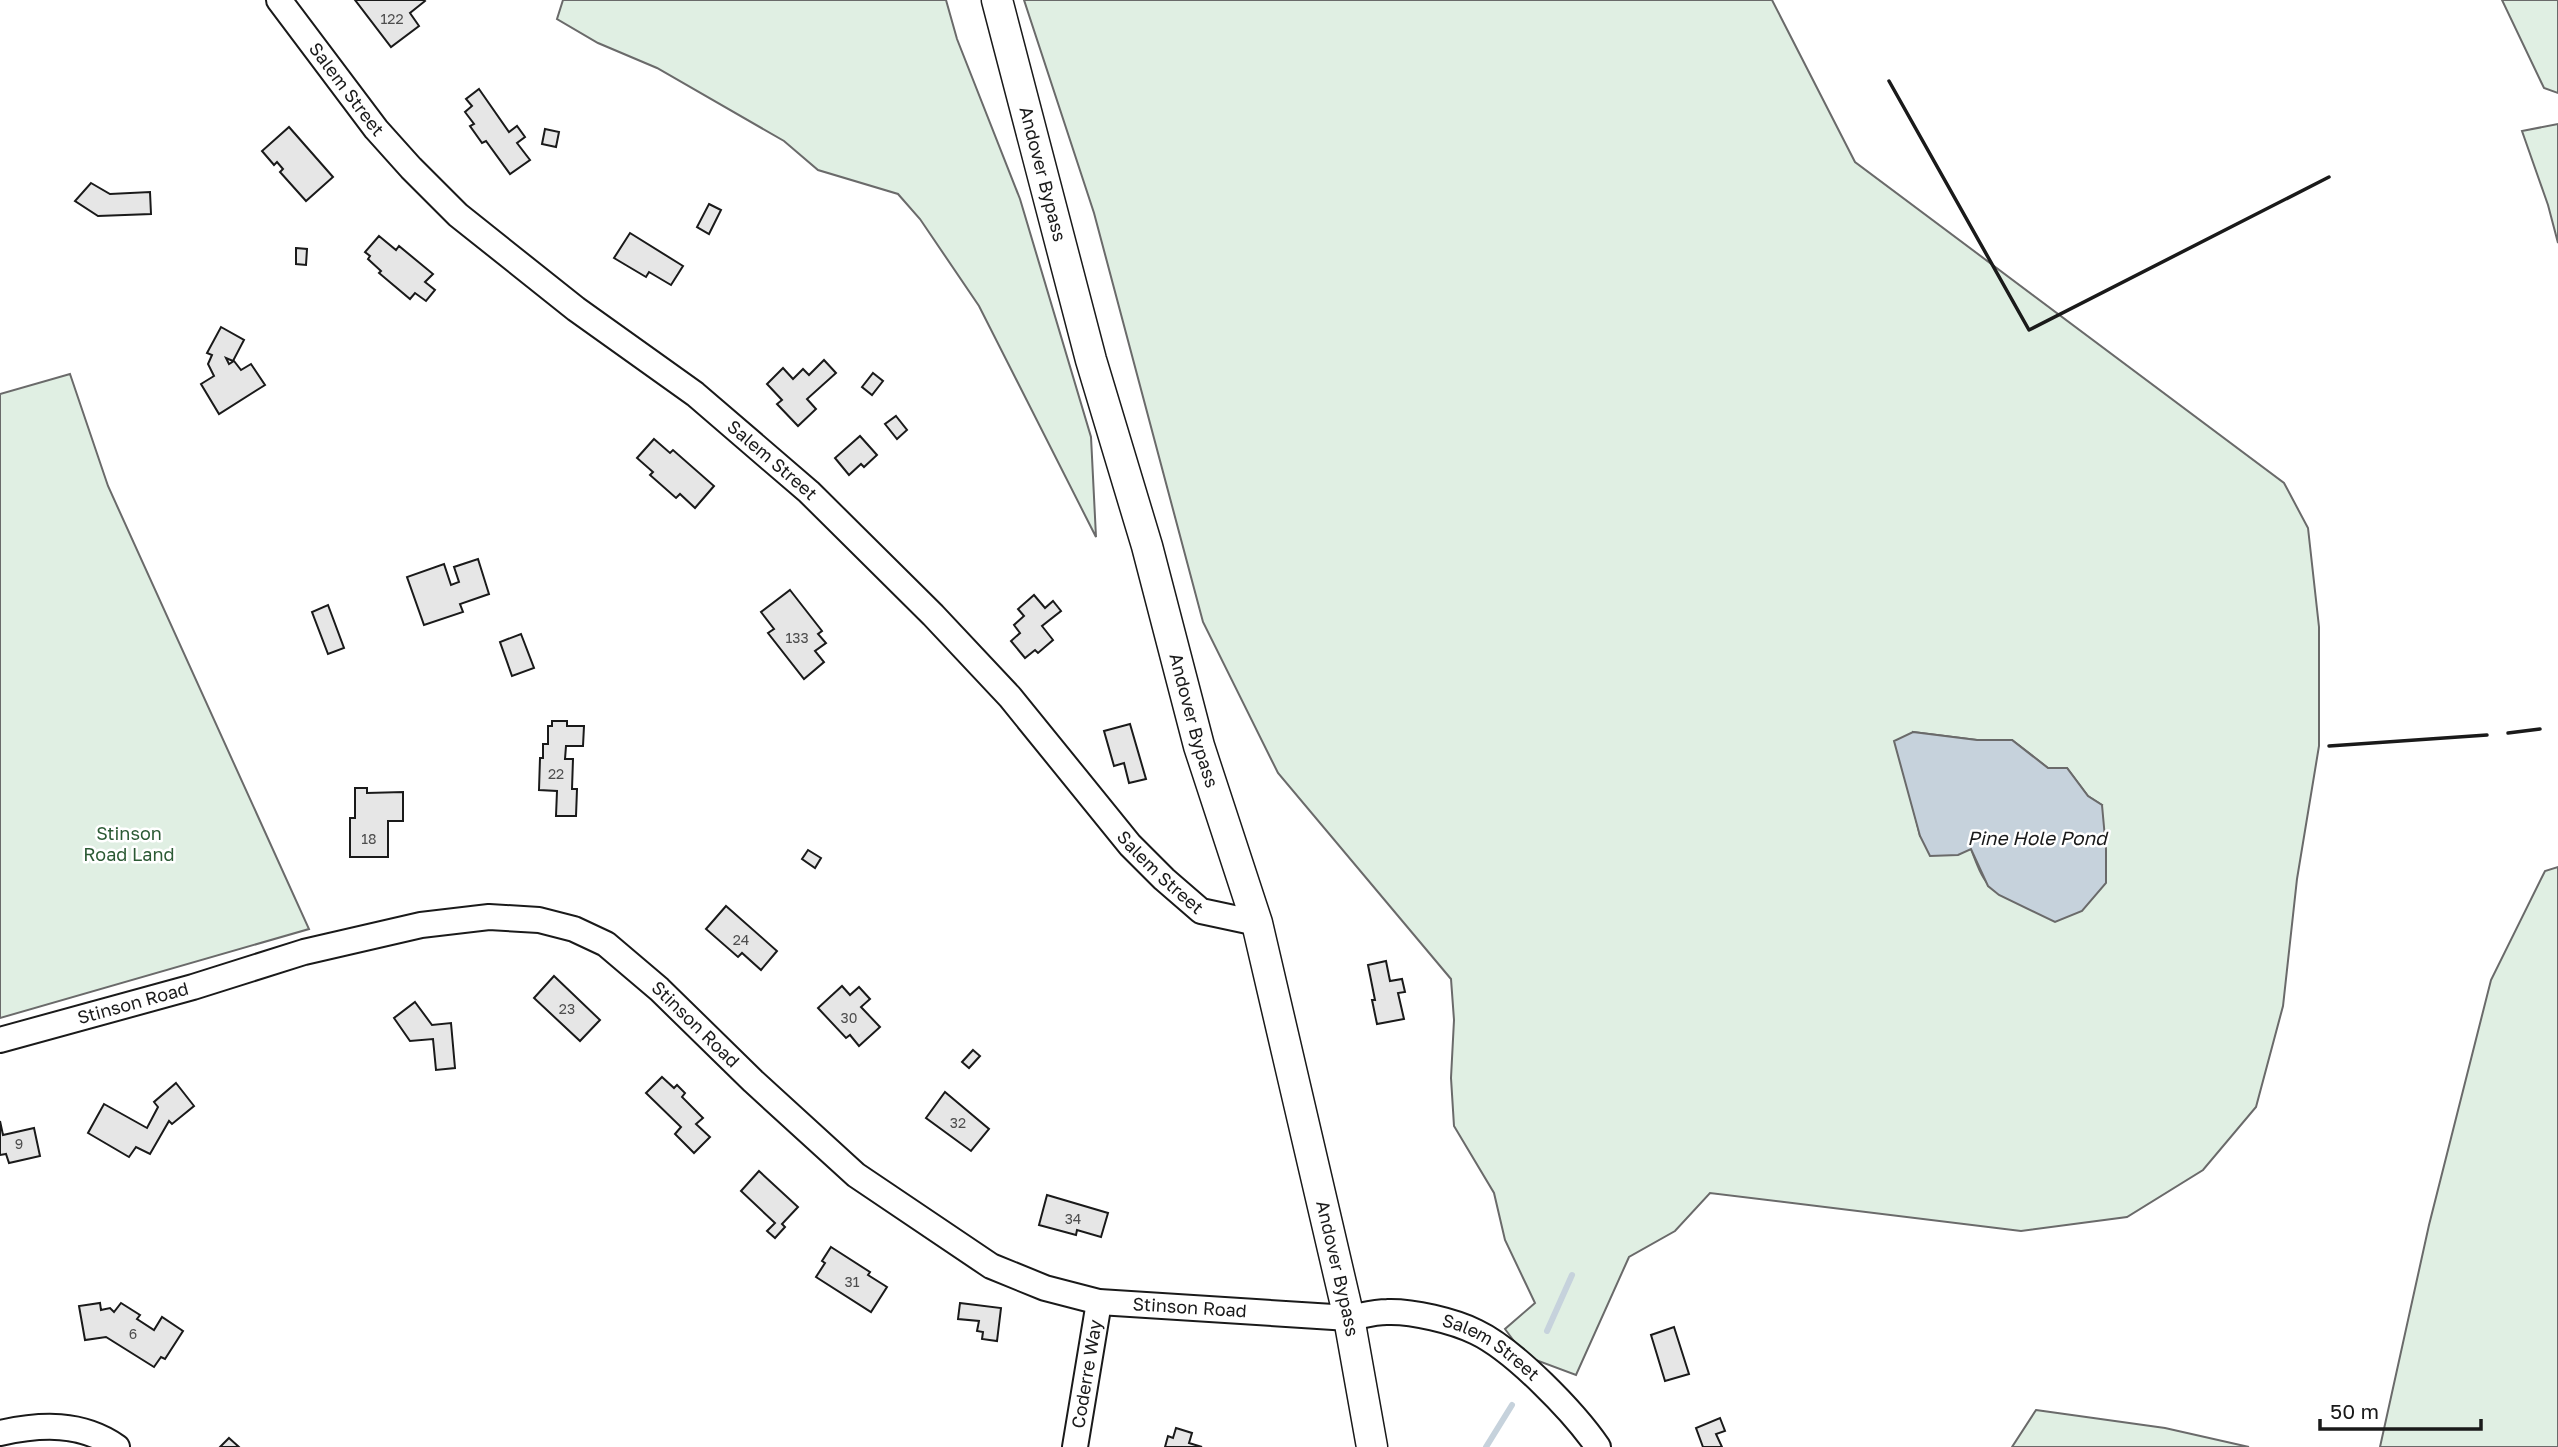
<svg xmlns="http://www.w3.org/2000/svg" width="2558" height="1447" viewBox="0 0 2558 1447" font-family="'Golos Text',sans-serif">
<rect width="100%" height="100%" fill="#fff"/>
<!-- green -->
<g fill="#e0efe3" stroke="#6a6a6a" stroke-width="2" fill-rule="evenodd">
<path d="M 563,0 L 946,0 L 957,39 L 1020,199 L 1091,437 L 1096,537 L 979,306 L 920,219 L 898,194 L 818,170 L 784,141 L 657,68 L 598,43 L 557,19 Z"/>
<path d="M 1024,0 L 1772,0 L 1855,162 L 2284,483 L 2308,528 L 2319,627 L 2319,746 L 2297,879 L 2283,1006 L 2256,1107 L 2203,1170 L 2127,1217 L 2021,1231 L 1710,1193 L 1675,1231 L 1629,1257 L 1576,1375 L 1525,1356 L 1505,1329 L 1535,1303 L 1505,1240 L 1494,1193 L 1454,1126 L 1451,1078 L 1454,1020 L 1451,979 L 1278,773 L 1203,622 L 1094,213 ZM 1913,732 L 1977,740 L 2012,740 L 2048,768 L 2067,768 L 2088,796 L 2102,805 L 2023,905 C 1988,891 1984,884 1971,849 L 1920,836 L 1910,794 Z"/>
<path d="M 2502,0 L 2558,0 L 2558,93 L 2544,88 Z"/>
<path d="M 2558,124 L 2558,243 L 2548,205 L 2522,131 Z"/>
<path d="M 70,374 L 108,486 L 309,929 L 0,1018 L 0,394 Z"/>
<path d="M 2558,867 L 2558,1447 L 2380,1447 L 2429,1225 L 2491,980 L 2545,871 Z"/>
<path d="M 2036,1410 L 2165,1428 L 2249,1447 L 2012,1447 Z"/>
</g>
<!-- water -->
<path fill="#c6d2dc" stroke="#6a6a6a" stroke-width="2" d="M 1913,732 L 1977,740 L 2012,740 L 2048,768 L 2067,768 L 2088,796 L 2102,805 L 2106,849 L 2106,883 L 2082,911 L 2055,922 L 1999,895 L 1988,886 L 1971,849 L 1958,855 L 1930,856 L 1920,836 L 1894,741 Z"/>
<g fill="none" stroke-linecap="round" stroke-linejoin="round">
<!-- stream -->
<g stroke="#c6d2dc" stroke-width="6">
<path d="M 1547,1331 L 1572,1275"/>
<path d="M 1486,1447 L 1512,1405"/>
</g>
</g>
<!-- building -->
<g fill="#e6e6e6" stroke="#1a1a1a" stroke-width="2">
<path d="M 355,0 L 424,0 L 425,1 L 410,13 L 419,26 L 391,47 Z"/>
<path d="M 479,89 L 509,132 L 517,126 L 525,137 L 517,143 L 530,160 L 510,174 L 486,141 L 482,143 L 470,126 L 474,124 L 465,112 L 472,106 L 466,99 Z"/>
<path d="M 289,127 L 333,177 L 306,201 L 280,172 L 283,169 L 277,162 L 274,165 L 262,151 Z"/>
<path d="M 545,129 L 559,132 L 556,147 L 542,144 Z"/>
<path d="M 91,183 L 110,194 L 150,192 L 151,214 L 98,216 L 75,201 Z"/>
<path d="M 709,204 L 721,210 L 709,234 L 697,227 Z"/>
<path d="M 630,233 L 683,266 L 671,285 L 649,272 L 646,277 L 614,258 Z"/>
<path d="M 379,236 L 396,250 L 399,246 L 433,274 L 425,282 L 435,290 L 426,301 L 415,293 L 410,299 L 379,273 L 381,271 L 368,259 L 370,256 L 365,252 Z"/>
<path d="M 296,248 L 307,249 L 306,265 L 296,264 Z"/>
<path d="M 221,327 L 244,340 L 233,361 L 226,358 L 229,364 L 234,361 L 241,370 L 251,364 L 265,385 L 219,414 L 201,384 L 214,376 L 208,364 L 212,355 L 207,353 Z"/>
<path d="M 824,360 L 836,373 L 807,399 L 816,409 L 798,426 L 777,404 L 782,400 L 767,384 L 783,368 L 793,379 L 803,369 L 809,375 Z"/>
<path d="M 873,373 L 883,381 L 872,395 L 862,387 Z"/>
<path d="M 896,416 L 907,430 L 897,439 L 885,424 Z"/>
<path d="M 860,436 L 877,455 L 864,467 L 861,464 L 849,475 L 835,458 Z"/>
<path d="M 654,439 L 670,453 L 673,450 L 714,486 L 695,508 L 680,494 L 676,498 L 650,475 L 653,472 L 637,458 Z"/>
<path d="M 478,559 L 489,594 L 460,604 L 463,612 L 424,625 L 407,577 L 444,564 L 451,585 L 459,582 L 454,567 Z"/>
<path d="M 790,590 L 822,631 L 818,634 L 826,643 L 815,651 L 824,662 L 804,679 L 768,633 L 774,629 L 761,612 Z"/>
<path d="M 1034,595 L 1045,608 L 1053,601 L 1061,611 L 1042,626 L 1053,640 L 1038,653 L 1035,650 L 1025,658 L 1011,641 L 1020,633 L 1014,625 L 1024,616 L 1018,609 Z"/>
<path d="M 328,605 L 344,648 L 328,654 L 312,612 Z"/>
<path d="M 521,634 L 534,668 L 512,676 L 500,642 Z"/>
<path d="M 552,721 L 567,721 L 567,726 L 584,726 L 583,746 L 566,746 L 565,759 L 573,759 L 572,789 L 577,789 L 576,816 L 556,816 L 557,791 L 539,790 L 540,758 L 543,758 L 543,744 L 548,744 L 548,726 L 552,726 Z"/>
<path d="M 1130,724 L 1146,779 L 1129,783 L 1124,763 L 1114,766 L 1104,731 Z"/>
<path d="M 355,788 L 367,788 L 367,793 L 403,792 L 403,821 L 388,821 L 388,857 L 350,857 L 350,818 L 355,818 Z"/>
<path d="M 808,850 L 821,858 L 815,868 L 802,859 Z"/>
<path d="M 726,906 L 777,951 L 761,970 L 742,953 L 738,957 L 706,929 Z"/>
<path d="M 1386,961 L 1390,981 L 1402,979 L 1405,992 L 1398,993 L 1404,1019 L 1377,1024 L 1372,1000 L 1375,1000 L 1368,965 Z"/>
<path d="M 554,976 L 600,1020 L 580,1041 L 534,998 Z"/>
<path d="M 842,986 L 850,995 L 859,987 L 870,999 L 861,1007 L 880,1027 L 859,1046 L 850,1035 L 846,1038 L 818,1008 Z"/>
<path d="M 415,1002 L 432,1025 L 451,1023 L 455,1068 L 436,1070 L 433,1039 L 410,1041 L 394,1018 Z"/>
<path d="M 973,1050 L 980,1056 L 969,1068 L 962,1062 Z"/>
<path d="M 662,1077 L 674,1088 L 677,1085 L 685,1093 L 682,1097 L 703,1118 L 696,1124 L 710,1137 L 694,1153 L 675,1134 L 681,1127 L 646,1093 Z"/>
<path d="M 176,1083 L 194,1106 L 172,1124 L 169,1121 L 150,1154 L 136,1147 L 129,1157 L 88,1133 L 104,1104 L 147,1128 L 158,1107 L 154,1102 Z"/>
<path d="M 945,1092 L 989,1129 L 971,1151 L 926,1118 Z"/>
<path d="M 0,1121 L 3,1135 L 34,1128 L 40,1156 L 9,1163 L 6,1154 L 0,1155 Z"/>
<path d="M 759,1171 L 798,1207 L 782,1224 L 785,1227 L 775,1238 L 767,1231 L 775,1223 L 741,1191 Z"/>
<path d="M 1047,1195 L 1108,1213 L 1101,1237 L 1077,1230 L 1076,1235 L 1039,1225 Z"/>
<path d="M 831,1247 L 870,1272 L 868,1275 L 887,1287 L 871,1312 L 816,1277 L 825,1263 L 822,1261 Z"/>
<path d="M 100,1303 L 101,1310 L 110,1308 L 114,1312 L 121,1303 L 140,1315 L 137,1319 L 154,1330 L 162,1317 L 183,1331 L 165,1359 L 161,1357 L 154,1367 L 106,1337 L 85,1340 L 79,1306 Z"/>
<path d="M 960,1303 L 1001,1308 L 997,1341 L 982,1339 L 983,1332 L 977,1331 L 979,1321 L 958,1319 Z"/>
<path d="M 1674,1327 L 1689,1374 L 1665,1381 L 1651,1335 Z"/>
<path d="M 1720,1418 L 1725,1431 L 1716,1434 L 1722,1447 L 1703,1447 L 1696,1428 Z"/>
<path d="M 1176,1428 L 1192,1433 L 1189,1443 L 1202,1447 L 1165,1447 L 1168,1436 L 1173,1438 Z"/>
<path d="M 229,1438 L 239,1447 L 220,1447 Z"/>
</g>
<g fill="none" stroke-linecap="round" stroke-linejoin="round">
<!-- minor casing -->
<g stroke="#1a1a1a" stroke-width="28">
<g id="minor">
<path id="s1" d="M 279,0 L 376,129 L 411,168 L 458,215 L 576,309 L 695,394 L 809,492 L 933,615 L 1010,697 L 1130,845 L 1164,879 L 1201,911 L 1257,923"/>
<path id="s2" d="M 0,1040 L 193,987 L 304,952 L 421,925 L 489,917 L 539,920 L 574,929 L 606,944 L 659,989 L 753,1081 L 856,1175 L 991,1266 L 1045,1288 L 1099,1302 L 1349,1318 C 1361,1316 1374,1312 1387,1312 C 1412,1311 1454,1321 1476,1332 C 1514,1350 1574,1412 1598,1447"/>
<path d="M 0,1433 C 41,1424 81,1422 117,1447"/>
<path id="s3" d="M 1075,1447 L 1099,1302"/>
</g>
</g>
<!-- major casing -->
<g stroke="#1a1a1a" stroke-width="33">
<g id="major">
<path id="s4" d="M 997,0 L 1091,360 L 1147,546 L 1199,746 L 1257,923 L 1349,1318 L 1372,1447"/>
</g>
</g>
<!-- minor -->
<use href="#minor" stroke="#fff" stroke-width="24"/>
<!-- major -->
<use href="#major" stroke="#fff" stroke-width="30"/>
<!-- wall -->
<g stroke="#1a1a1a" stroke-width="3.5">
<path d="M 1889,81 L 2029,330 L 2329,177"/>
<path d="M 2508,733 L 2540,729"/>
<path d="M 2329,746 L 2487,735"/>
</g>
</g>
<g text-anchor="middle" stroke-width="5" stroke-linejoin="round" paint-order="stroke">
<!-- number labels -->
<g font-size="14" fill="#4d4d4d">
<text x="392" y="24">122</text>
<text x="797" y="643">133</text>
<text x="556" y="779">22</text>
<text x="369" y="844">18</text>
<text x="741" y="945">24</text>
<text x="567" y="1014">23</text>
<text x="849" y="1023">30</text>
<text x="958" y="1128">32</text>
<text x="19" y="1149">9</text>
<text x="1073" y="1224">34</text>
<text x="852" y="1287">31</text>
<text x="133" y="1339">6</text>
</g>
<!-- street labels -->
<g font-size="18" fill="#1a1a1a" stroke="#fff">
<text dy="6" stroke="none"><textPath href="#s1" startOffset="112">Salem Street</textPath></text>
<text dy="6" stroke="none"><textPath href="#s4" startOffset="180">Andover Bypass</textPath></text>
<text dy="6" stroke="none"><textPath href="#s1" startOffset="679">Salem Street</textPath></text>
<text dy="6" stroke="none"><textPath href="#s4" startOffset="747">Andover Bypass</textPath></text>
<text dy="6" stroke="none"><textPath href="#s1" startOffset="1246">Salem Street</textPath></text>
<text dy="6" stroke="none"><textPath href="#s2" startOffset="138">Stinson Road</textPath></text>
<text dy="6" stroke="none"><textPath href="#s2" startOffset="747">Stinson Road</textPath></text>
<text dy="6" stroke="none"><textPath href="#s4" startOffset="1314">Andover Bypass</textPath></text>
<text dy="6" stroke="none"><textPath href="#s2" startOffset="1335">Stinson Road</textPath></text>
<text dy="6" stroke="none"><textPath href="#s2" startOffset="1645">Salem Street</textPath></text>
<text dy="6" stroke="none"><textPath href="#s3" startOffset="74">Coderre Way</textPath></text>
</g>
<!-- park labels -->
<g font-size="18" fill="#2b5a34" stroke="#fff">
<text x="129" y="840">Stinson<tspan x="129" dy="21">Road Land</tspan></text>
</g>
<!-- water labels -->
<g font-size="19" font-style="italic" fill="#1a1a1a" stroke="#fff">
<text x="2037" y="845">Pine Hole Pond</text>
</g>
</g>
<!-- scale -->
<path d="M2320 1419v10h161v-10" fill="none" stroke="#1a1a1a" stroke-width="3.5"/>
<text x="2330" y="1419" font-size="21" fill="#1a1a1a" stroke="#ffffff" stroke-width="5" paint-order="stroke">50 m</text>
</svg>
